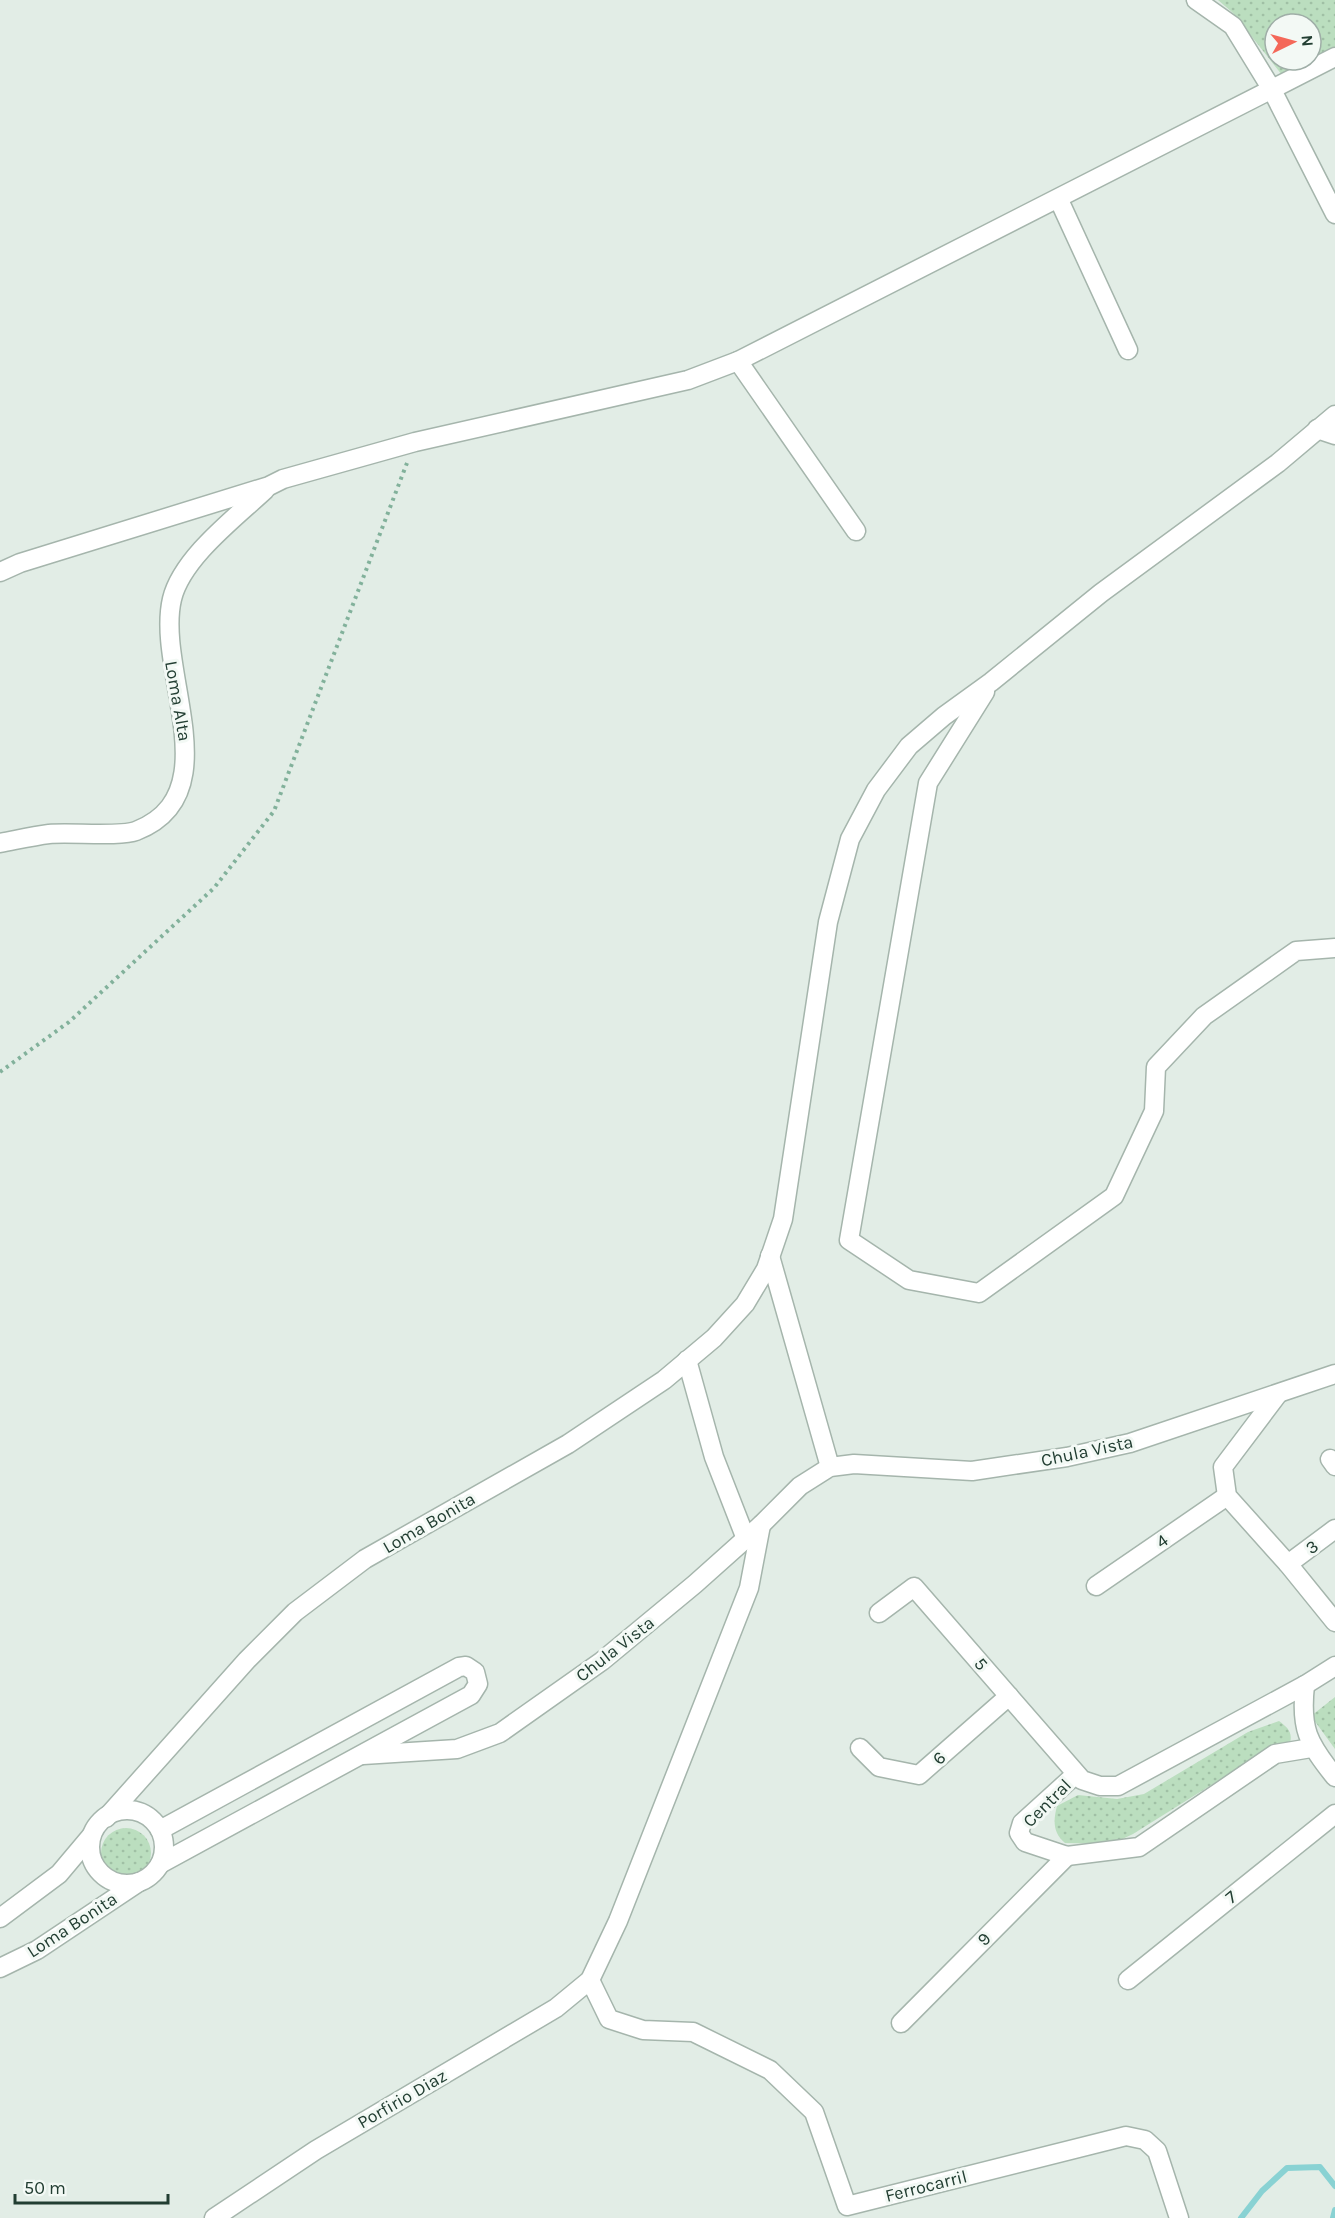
<svg xmlns="http://www.w3.org/2000/svg" width="1335" height="2218" viewBox="0 0 1335 2218" font-family="Karla,sans-serif">
<defs>
<pattern id="grass-dots" width="8" height="8" patternUnits="userSpaceOnUse" patternTransform="scale(1.5)"><rect width="8" height="8" fill="#bbdebf"/><path d="M2 2h.1M6 6h.1" fill="none" stroke="#a0c0a5" stroke-width="1.8" stroke-linecap="round"/></pattern>
</defs>
<rect width="100%" height="100%" fill="#e2ede6"/>
<!-- grass -->
<g fill="url(#grass-dots)" fill-rule="evenodd">
<path d="M 1218,0 L 1335,0 L 1335,50 L 1282,75 L 1233,13 ZM 1275,24 L 1311,24 L 1311,60 L 1275,60 Z"/>
<path d="M 1335,1697 L 1335,1749 L 1311,1716 Z"/>
<path d="M 1279,1721 C 1287,1727 1293,1732 1290,1743 L 1240,1767 L 1133,1834 L 1112,1844 L 1065,1843 C 1053,1833 1053,1821 1057,1806 L 1078,1795 L 1117,1799 L 1144,1794 L 1248,1732 Z"/>
<circle cx="126" cy="1853" r="25"/>
</g>
<g fill="none" stroke-linecap="round" stroke-linejoin="round">
<!-- stream -->
<g stroke="#89d2d3" stroke-width="6">
<path d="M 1241,2218 L 1262,2191 L 1287,2168 L 1320,2167 L 1335,2186"/>
<path d="M 1333,2218 L 1335,2210"/>
</g>
<!-- minor casing -->
<g stroke="#a5b5ac" stroke-width="21">
<g id="minor">
<path d="M 1196,0 L 1233,26 L 1271,88 L 1335,214"/>
<path d="M 1059,200 L 1128,350"/>
<path d="M 738,361 L 856,531"/>
<path d="M 1317,429 L 1335,435"/>
<path d="M 0,572 L 20,563 L 269,486 L 283,479 L 415,442 L 688,380 L 738,361 L 1335,57"/>
<path d="M 985,692 L 928,783 L 849,1240 L 909,1280 L 979,1293 L 1114,1196 L 1154,1111 L 1156,1067 L 1204,1016 L 1296,951 L 1335,948"/>
<path d="M 0,843 C 16,840 33,836 49,834 C 70,832 120,837 136,831 C 231,794 155,671 172,599 C 182,558 235,518 265,490"/>
<path d="M 770,1256 L 830,1467"/>
<path d="M 687,1360 L 714,1457 L 746,1539"/>
<path d="M 1278,1394 L 1223,1467 L 1227,1496 L 1288,1564 L 1335,1622"/>
<path d="M 1330,1459 L 1335,1466"/>
<path d="M 1288,1564 L 1335,1529"/>
<path d="M 1096,1586 L 1227,1496"/>
<path d="M 879,1613 L 914,1587 L 1082,1780 L 1100,1786 L 1118,1786 L 1305,1685 L 1335,1666"/>
<path d="M 1305,1685 C 1300,1729 1308,1743 1335,1777"/>
<path d="M 860,1748 L 879,1767 L 919,1775 L 1009,1696"/>
<path d="M 363,1755 L 457,1749 L 500,1733 L 602,1661 L 695,1584 L 761,1525 L 800,1486 L 830,1467 L 854,1464 L 972,1471 L 1067,1457 L 1130,1443 L 1335,1374"/>
<path d="M 1076,1774 L 1022,1823 L 1019,1833 L 1025,1842 L 1067,1856 L 1139,1847 L 1275,1754 L 1311,1748"/>
<circle cx="127" cy="1847" r="37"/>
<path d="M 106,1818 L 247,1660 L 295,1612 L 365,1559 L 568,1444 L 664,1380 L 714,1338 L 745,1304 L 766,1269 L 783,1219 L 828,922 L 850,839 L 876,790 L 909,746 L 944,716 L 991,682 L 1101,593 L 1278,463 L 1335,415"/>
<path d="M 160,1864 L 471,1695 L 478,1684 L 475,1672 L 466,1666 L 459,1667 L 160,1830"/>
<path d="M 0,1918 L 59,1874 L 91,1836"/>
<path d="M 0,1968 L 37,1950 L 139,1882"/>
<path d="M 590,1980 L 609,2019 L 643,2030 L 693,2032 L 770,2070 L 814,2112 L 847,2206 L 1126,2136 L 1145,2140 L 1157,2151 L 1179,2218"/>
<path d="M 1128,1980 L 1335,1814"/>
<path d="M 901,2023 L 1067,1856"/>
<path d="M 214,2218 L 316,2150 L 556,2008 L 590,1980 L 618,1921 L 749,1588 L 761,1525"/>
</g>
</g>
<!-- path -->
<path stroke="#82b19b" stroke-width="4" stroke-dasharray="3 4.5" stroke-linecap="butt" d="M 0,1072 L 69,1022 L 214,888 L 274,811 L 407,463"/>
<!-- minor -->
<use href="#minor" stroke="#fff" stroke-width="18"/>
</g>
<g text-anchor="middle" stroke-width="6" stroke-linejoin="round" paint-order="stroke">
<!-- street labels -->
<g font-size="18" fill="#223e32" stroke="#f3f9f5">
<text transform="translate(178 701) rotate(80)" y="6">Loma Alta</text>
<text transform="translate(1087 1451) rotate(-12)" y="6">Chula Vista</text>
<text transform="translate(429 1523) rotate(-30)" y="6">Loma Bonita</text>
<text transform="translate(1162 1541) rotate(-35)" y="6">4</text>
<text transform="translate(1312 1547) rotate(-37)" y="6">3</text>
<text transform="translate(615 1649) rotate(-38)" y="6">Chula Vista</text>
<text transform="translate(981 1664) rotate(49)" y="6">5</text>
<text transform="translate(939 1758) rotate(-42)" y="6">6</text>
<text transform="translate(1047 1803) rotate(-45)" y="6">Central</text>
<text transform="translate(1231 1897) rotate(-39)" y="6">7</text>
<text transform="translate(72 1925) rotate(-33)" y="6">Loma Bonita</text>
<text transform="translate(984 1939) rotate(-45)" y="6">9</text>
<text transform="translate(402 2099) rotate(-30)" y="6">Porfirio Diaz</text>
<text transform="translate(926 2186) rotate(-14)" y="6">Ferrocarril</text>
</g>
</g>
<!-- north arrow -->
<g transform="translate(1293 42) rotate(85)"><circle r="28" fill="#f3f9f5" stroke="#9faea7" stroke-width="1.5"/>
<path d="M0-4.5L10 22L0 15L-10 22Z" fill="#f46859"/>
<text y="-9" font-size="16" font-weight="bold" text-anchor="middle" fill="#223e32">N</text>
</g>
<!-- scale -->
<path d="M15 2194v9h153v-9" fill="none" stroke="#223e32" stroke-width="3"/>
<text x="24" y="2194" font-size="18" fill="#223e32" stroke="#f3f9f5" stroke-width="4.5" paint-order="stroke">50 m</text>
</svg>
